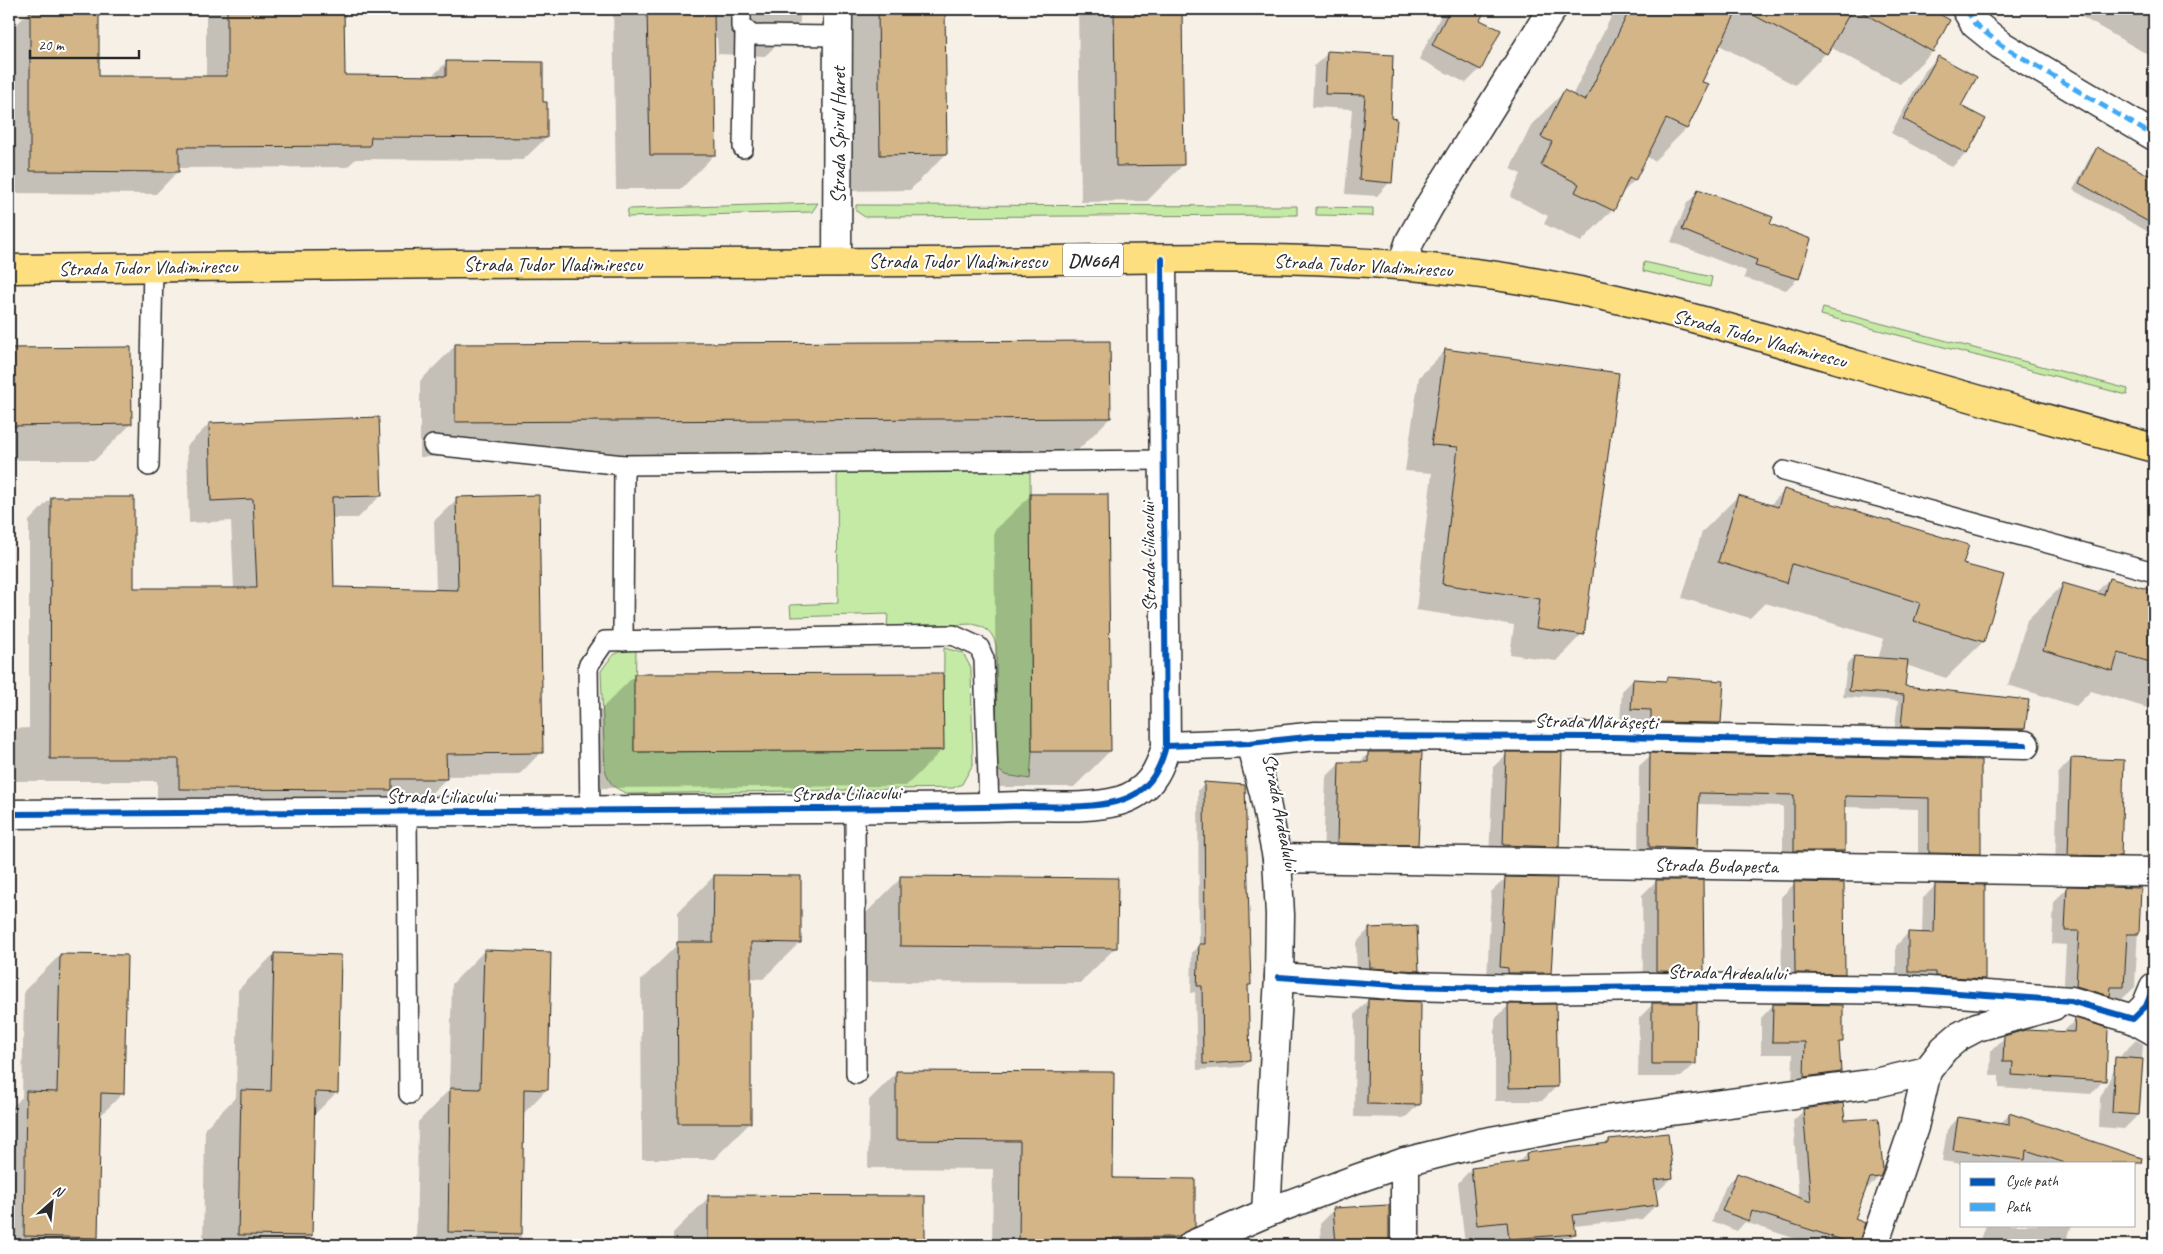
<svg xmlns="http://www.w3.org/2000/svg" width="2163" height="1254" viewBox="0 0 2163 1254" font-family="Caveat,sans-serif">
<rect width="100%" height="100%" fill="#f6f0e7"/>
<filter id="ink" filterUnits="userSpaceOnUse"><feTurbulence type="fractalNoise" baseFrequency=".02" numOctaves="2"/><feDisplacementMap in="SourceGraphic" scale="10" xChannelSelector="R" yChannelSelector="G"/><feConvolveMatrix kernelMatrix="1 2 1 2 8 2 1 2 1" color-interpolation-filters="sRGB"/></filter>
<g filter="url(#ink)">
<!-- green -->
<g fill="#c4eaa5" stroke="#788a68">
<path d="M 818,203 L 812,212 L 627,217 L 628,209 Z"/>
<path d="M 856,205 L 1297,206 L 1297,215 L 865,217 L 856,211 Z"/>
<path d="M 1316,207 L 1373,208 L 1373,216 L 1316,215 Z"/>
<path d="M 1644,262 L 1712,277 L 1710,287 L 1643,271 Z"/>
<path d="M 1823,308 L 2128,389 L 2127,395 L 1821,315 Z"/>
<path d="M 1030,470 L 1032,751 L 1030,779 L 1005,775 L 997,769 L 996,645 C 992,631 987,628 973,624 L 887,627 L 888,614 L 791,617 L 790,605 L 838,603 L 837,473 Z"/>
<path d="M 944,648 L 963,653 L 971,668 L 973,764 L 962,784 L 953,788 L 629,794 C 613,788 610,785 605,769 L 601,671 L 612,656 L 619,652 L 636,650 L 634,752 L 943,750 Z"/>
</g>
<!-- shadow -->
<g fill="#0003">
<path d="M 206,9 L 343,9 L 344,76 L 431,77 L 447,62 L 546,138 L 523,160 L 356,159 L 347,167 L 178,168 L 178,171 L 156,194 L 9,193 L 9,32 L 31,10 L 97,77 L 206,77 Z"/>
<path d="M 613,9 L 800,9 L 800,22 L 765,56 L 718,54 L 717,38 L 713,36 L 715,154 L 681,189 L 616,189 Z"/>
<path d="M 841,9 L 944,9 L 946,154 L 910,190 L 844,191 Z"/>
<path d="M 1078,9 L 1181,9 L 1183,165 L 1147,201 L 1081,202 Z"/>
<path d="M 1444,9 L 1484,9 L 1478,20 L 1480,69 L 1466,83 L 1419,59 Z"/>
<path d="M 1615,9 L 1927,9 L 1949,20 L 1932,52 L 1900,84 L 1830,47 L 1826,53 L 1795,85 L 1719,45 L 1701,82 L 1708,85 L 1686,129 L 1654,161 L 1646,156 L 1634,181 L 1620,195 L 1612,210 L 1581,242 L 1544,224 L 1548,216 L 1510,197 L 1521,174 L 1510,169 L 1532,124 L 1564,92 L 1572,96 Z"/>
<path d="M 2068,9 L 2154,9 L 2154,58 Z"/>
<path d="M 1328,53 L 1389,119 L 1390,182 L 1377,196 L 1345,194 L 1352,109 L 1312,107 L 1314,66 Z"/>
<path d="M 1938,57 L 1959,106 L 1966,154 L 1952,167 L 1891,133 L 1925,71 Z"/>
<path d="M 2098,148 L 2154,180 L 2154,235 L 2073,190 L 2091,155 Z"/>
<path d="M 1699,191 L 1769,225 L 1798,278 L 1786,290 L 1744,278 L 1746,271 L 1671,242 L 1687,203 Z"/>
<path d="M 456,345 L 1110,418 L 1074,454 L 420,457 L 420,381 Z"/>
<path d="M 130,348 L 131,424 L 95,460 L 9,460 L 9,349 Z"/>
<path d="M 1445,351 L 1582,634 L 1556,661 L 1510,654 L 1514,625 L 1416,610 L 1432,473 L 1405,471 L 1419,377 Z"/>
<path d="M 2154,364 L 2154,390 L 2147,388 Z"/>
<path d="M 209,424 L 381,495 L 358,518 L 331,518 L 333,589 L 436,591 L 434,521 L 457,499 L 541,752 L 519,775 L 446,776 L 446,779 L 423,801 L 157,811 L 157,781 L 9,781 L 9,729 L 29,728 L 29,521 L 51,498 L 133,590 L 234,589 L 231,521 L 189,523 L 187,446 Z"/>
<path d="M 1784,491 L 1962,564 L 2002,576 L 1983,642 L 1946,678 L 1906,665 L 1904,687 L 2024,729 L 2017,736 L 1894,733 L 1898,701 L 1843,697 L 1847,664 L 1854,657 L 1878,659 L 1884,639 L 1765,603 L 1750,618 L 1682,598 L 1702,532 L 1738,496 L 1769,506 Z"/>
<path d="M 1031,495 L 1110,751 L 1074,787 L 997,787 L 994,531 Z"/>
<path d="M 2109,579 L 2154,593 L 2154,710 L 2091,691 L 2076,706 L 2008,685 L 2027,620 L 2064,584 L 2095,594 Z"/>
<path d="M 634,676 L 942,750 L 906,786 L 599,788 L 598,712 Z"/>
<path d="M 1667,678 L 1720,723 L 1709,734 L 1640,733 L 1640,721 L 1620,720 L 1622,691 L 1633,680 L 1664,682 Z"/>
<path d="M 1369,753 L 1416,844 L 1403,858 L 1323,856 L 1326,777 L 1340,763 L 1359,763 Z"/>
<path d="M 1507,754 L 1558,846 L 1544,860 L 1489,858 L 1493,767 Z"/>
<path d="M 1651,755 L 1979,761 L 1980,853 L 1969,864 L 1918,863 L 1918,809 L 1844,807 L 1843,851 L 1832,862 L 1783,862 L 1783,806 L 1698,804 L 1696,849 L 1685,860 L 1638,858 L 1639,766 Z"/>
<path d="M 2072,759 L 2120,855 L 2106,869 L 2055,868 L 2058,773 Z"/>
<path d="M 1205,784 L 1249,1061 L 1242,1067 L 1197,1070 L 1195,992 L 1191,993 L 1192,952 L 1199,946 L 1198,790 Z"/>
<path d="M 714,876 L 799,943 L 763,979 L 750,978 L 750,1123 L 714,1159 L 642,1159 L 641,980 L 678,944 L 678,912 Z"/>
<path d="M 901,878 L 1116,947 L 1080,983 L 865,982 L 865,914 Z"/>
<path d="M 1505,879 L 1550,972 L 1536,986 L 1487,981 L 1491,892 Z"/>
<path d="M 1656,881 L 1703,971 L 1689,985 L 1643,985 L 1642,895 Z"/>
<path d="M 1795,883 L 1844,973 L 1830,987 L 1782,986 L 1781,897 Z"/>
<path d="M 1936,885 L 1983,979 L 1971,991 L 1896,984 L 1896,946 L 1908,933 L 1922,934 L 1923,898 Z"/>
<path d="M 2068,888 L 2140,889 L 2135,987 L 2121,1000 L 2063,1000 L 2066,945 L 2052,944 L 2054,901 Z"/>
<path d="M 1369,929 L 1418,970 L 1404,984 L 1357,981 L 1356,943 Z"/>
<path d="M 484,951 L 546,1090 L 523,1114 L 521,1245 L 416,1245 L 418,1122 L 449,1090 L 452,984 Z"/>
<path d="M 274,954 L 337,1092 L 313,1116 L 311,1236 L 301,1245 L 203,1245 L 205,1128 L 236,1097 L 238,990 Z"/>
<path d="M 60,955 L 123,1093 L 99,1117 L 97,1237 L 89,1245 L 9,1245 L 9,1111 L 22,1097 L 24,991 Z"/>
<path d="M 1368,1000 L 1419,1104 L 1405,1118 L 1354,1117 L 1355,1014 Z"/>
<path d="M 1653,1004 L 1695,1064 L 1681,1077 L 1638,1077 L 1639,1018 Z"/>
<path d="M 1509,1005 L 1556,1087 L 1542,1101 L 1495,1101 L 1495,1019 Z"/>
<path d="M 1773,1005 L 1842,1041 L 1838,1045 L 1840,1072 L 1827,1084 L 1792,1089 L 1793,1054 L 1761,1054 L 1761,1018 Z"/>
<path d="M 2075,1020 L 2104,1080 L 2091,1094 L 1999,1088 L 1999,1075 L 1990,1075 L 1991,1051 L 2005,1037 L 2062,1033 Z"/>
<path d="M 2136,1040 L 2143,1044 L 2138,1115 L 2124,1129 L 2099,1127 L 2100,1098 L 2122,1054 Z"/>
<path d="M 897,1072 L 1111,1179 L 1194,1226 L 1175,1245 L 992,1245 L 993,1169 L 868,1168 L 869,1100 Z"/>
<path d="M 1804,1110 L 1843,1122 L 1879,1177 L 1868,1188 L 1865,1188 L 1853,1220 L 1863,1224 L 1856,1245 L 1814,1245 L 1745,1222 L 1737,1231 L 1712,1221 L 1726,1185 L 1737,1175 L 1799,1199 L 1793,1121 Z"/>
<path d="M 2010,1114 L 2099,1163 L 1962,1164 L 1942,1161 L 1947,1130 L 1958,1118 L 2000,1124 Z"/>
<path d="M 1609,1140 L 1672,1178 L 1658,1191 L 1655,1192 L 1656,1205 L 1642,1219 L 1574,1226 L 1574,1234 L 1563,1245 L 1465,1245 L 1458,1183 L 1471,1169 L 1517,1164 L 1526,1154 L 1605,1145 Z"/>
<path d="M 709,1197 L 924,1197 L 924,1245 L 673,1245 L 673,1233 Z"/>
<path d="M 1388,1206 L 1388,1245 L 1321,1245 L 1320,1224 L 1334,1210 Z"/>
<path d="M 1986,1225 L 2072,1225 L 2065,1245 L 1979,1245 Z"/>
</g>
<!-- building -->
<g fill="#d3b587" stroke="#2b2b2b">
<path d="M 30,9 L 99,9 L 99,76 L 227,76 L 227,9 L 344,9 L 345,75 L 446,76 L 446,61 L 543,62 L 543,102 L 547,102 L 547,138 L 371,137 L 370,146 L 179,147 L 179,172 L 30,171 Z"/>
<path d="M 647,9 L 714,9 L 716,155 L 650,155 Z"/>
<path d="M 878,9 L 945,9 L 947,154 L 880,155 Z"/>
<path d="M 1114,9 L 1182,9 L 1184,165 L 1116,166 Z"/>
<path d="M 1450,9 L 1486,9 L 1480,20 L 1501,30 L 1481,70 L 1432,45 Z"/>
<path d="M 1630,9 L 1738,9 L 1702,82 L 1709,84 L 1687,129 L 1666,119 L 1635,181 L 1629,178 L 1614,211 L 1575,192 L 1579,184 L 1541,165 L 1552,142 L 1541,137 L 1564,90 L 1585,101 Z"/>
<path d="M 1742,9 L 1852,9 L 1827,54 Z"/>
<path d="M 1856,9 L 1930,9 L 1950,20 L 1933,52 Z"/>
<path d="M 1327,51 L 1393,55 L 1391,118 L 1397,119 L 1392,183 L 1359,180 L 1365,95 L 1325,94 Z"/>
<path d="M 1938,56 L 1977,77 L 1961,106 L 1986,119 L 1967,154 L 1903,119 Z"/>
<path d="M 2097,147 L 2154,178 L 2154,225 L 2079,183 Z"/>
<path d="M 1698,189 L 1773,217 L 1770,224 L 1811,239 L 1799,279 L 1755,266 L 1757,260 L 1682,230 Z"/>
<path d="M 1110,341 L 1111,418 L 455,422 L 455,344 Z"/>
<path d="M 131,347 L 132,424 L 9,426 L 9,348 Z"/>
<path d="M 1445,349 L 1619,373 L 1584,635 L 1536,628 L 1540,599 L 1442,584 L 1458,447 L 1431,445 Z"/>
<path d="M 379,417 L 382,496 L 332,497 L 334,587 L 458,590 L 456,497 L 539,495 L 543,753 L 446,754 L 447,779 L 392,779 L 392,790 L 179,789 L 179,759 L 50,759 L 51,497 L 134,497 L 134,588 L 257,588 L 253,499 L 211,501 L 209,423 Z"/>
<path d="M 1784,489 L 1969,545 L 1963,564 L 2004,575 L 1984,642 L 1914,621 L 1920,603 L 1856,583 L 1792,564 L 1787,583 L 1718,562 L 1738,495 L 1778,507 Z"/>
<path d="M 1030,494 L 1108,494 L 1111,751 L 1032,751 Z"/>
<path d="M 2109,578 L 2154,591 L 2154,663 L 2118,653 L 2113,671 L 2043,650 L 2063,583 L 2104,595 Z"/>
<path d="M 1854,656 L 1908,660 L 1905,686 L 2029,700 L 2025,729 L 1901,727 L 1904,695 L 1849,691 Z"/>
<path d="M 943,673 L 944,750 L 634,752 L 634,674 Z"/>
<path d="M 1667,677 L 1724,681 L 1721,723 L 1651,722 L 1651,710 L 1631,709 L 1633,679 L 1666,681 Z"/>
<path d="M 1368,752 L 1422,752 L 1418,845 L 1337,843 L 1339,762 L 1368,762 Z"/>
<path d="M 1506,752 L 1562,752 L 1559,847 L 1503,845 Z"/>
<path d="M 1650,753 L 1981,760 L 1981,854 L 1929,853 L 1929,798 L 1845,796 L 1845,851 L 1794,851 L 1794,795 L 1699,793 L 1697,849 L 1649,847 Z"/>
<path d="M 2071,758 L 2124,760 L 2121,856 L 2068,855 Z"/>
<path d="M 1204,782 L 1245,785 L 1251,985 L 1248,985 L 1250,1061 L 1203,1064 L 1202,986 L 1197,986 L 1199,944 L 1205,944 Z"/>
<path d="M 714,875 L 801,876 L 801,943 L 751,942 L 751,1123 L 678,1123 L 677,942 L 713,942 Z"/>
<path d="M 900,876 L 1118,878 L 1117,948 L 900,946 Z"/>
<path d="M 1505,877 L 1557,878 L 1551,973 L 1508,973 L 1508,968 L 1500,967 Z"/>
<path d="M 1656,880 L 1703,880 L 1704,972 L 1656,971 Z"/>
<path d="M 1794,882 L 1844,883 L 1845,974 L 1795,973 Z"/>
<path d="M 1935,884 L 1985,885 L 1985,979 L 1935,976 L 1935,972 L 1908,972 L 1908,932 L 1934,933 Z"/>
<path d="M 2067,886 L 2141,888 L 2139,934 L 2127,934 L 2124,987 L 2111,987 L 2110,996 L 2076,986 L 2079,931 L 2065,931 Z"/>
<path d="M 1417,926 L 1419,971 L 1370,968 L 1369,928 Z"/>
<path d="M 484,950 L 551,952 L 548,1090 L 524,1089 L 522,1234 L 448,1232 L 450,1088 L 480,1089 Z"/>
<path d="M 274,953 L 341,955 L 338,1093 L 315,1092 L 312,1236 L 238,1235 L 241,1090 L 271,1091 Z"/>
<path d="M 60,954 L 127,955 L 124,1094 L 101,1093 L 98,1238 L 24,1236 L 26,1091 L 57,1092 Z"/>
<path d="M 1368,999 L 1421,1002 L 1420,1105 L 1367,1104 Z"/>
<path d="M 1652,1003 L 1697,1003 L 1696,1064 L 1652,1064 Z"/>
<path d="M 1508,1004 L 1556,1004 L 1558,1087 L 1509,1088 Z"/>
<path d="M 1773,1004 L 1843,1005 L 1843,1042 L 1839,1042 L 1841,1072 L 1804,1077 L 1805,1042 L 1772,1042 Z"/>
<path d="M 2075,1018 L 2108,1028 L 2106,1081 L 2012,1075 L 2013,1062 L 2003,1062 L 2004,1036 L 2025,1030 L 2074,1032 Z"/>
<path d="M 2115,1057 L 2143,1059 L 2139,1115 L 2112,1113 Z"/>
<path d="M 896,1071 L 1114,1072 L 1113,1178 L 1195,1179 L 1195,1227 L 1179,1237 L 1113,1238 L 1113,1245 L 1019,1245 L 1020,1141 L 896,1140 Z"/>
<path d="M 1843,1103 L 1845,1120 L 1878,1118 L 1883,1170 L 1880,1177 L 1870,1178 L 1855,1219 L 1865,1223 L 1858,1245 L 1752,1211 L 1749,1221 L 1722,1211 L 1737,1173 L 1811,1202 L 1803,1109 Z"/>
<path d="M 2009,1113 L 2142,1158 L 2141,1163 L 2065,1163 L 2026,1150 L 2025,1160 L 1953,1150 L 1958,1117 L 2009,1125 Z"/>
<path d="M 1668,1133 L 1673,1178 L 1654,1180 L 1658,1205 L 1573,1215 L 1576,1234 L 1509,1239 L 1507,1222 L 1477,1225 L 1471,1168 L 1527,1161 L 1526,1153 L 1609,1143 L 1609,1139 Z"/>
<path d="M 708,1195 L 925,1196 L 925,1245 L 708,1245 Z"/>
<path d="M 1389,1205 L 1389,1245 L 1336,1245 L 1333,1208 Z"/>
</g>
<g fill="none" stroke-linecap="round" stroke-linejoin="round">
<!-- service casing -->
<g stroke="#2b2b2b" stroke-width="22">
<g id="service">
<path d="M 741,9 L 741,26 L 752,35 L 838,36"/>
<path d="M 743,148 L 745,31"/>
<path d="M 433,445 L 624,465 L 1162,460"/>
<path d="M 149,466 L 153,267"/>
<path d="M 1784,471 L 2154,572"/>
<path d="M 623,641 L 624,465"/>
<path d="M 855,809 L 856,1074"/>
<path d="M 407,813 L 409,1094"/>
<path d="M 590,813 L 588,666 L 605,641 L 953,635 L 979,647 L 984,659 L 989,807"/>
</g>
</g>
<!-- minor casing -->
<g stroke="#2b2b2b" stroke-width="31">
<g id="minor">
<path d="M 1966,9 L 1975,24 L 2001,45 L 2154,136"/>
<path d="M 837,262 L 838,9"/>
<path d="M 1402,265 L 1410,241 L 1430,205 L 1552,9"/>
<path d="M 1250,743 L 1264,793 L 1277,858 L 1280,915 L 1279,977 L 1266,1213"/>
<path d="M 1166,746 L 1250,743 L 1316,736 L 1614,737 L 2025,745"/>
<path d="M 9,814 C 277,813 546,813 815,809 C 884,808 954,808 1024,806 C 1054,806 1089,809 1119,801 C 1147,793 1159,773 1166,746 L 1162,259"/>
<path d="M 1277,858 L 2154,872"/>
<path d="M 1279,977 L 1408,986 L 1527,989 L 1653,987 L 1915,990 L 2071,1001 L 2133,1019 L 2146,1006 L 2154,987"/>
<path d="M 2133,1019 L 2154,1031"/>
<path d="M 1192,1245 L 1266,1213 L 1356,1179 L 1405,1162 L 1480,1143 L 1605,1120 L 1876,1083 L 1927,1071"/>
<path d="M 1405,1245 L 1405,1162"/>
<path d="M 1874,1245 L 1914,1127 L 1927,1071 L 1944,1049 L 1958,1037 L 1977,1027 L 2053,1006"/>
</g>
</g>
<!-- primary casing -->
<g stroke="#2b2b2b" stroke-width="31">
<path id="primary" d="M 9,269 C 310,264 612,263 913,262 C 1094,261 1278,250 1458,271 C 1591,286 1721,325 1850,363 C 1951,392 2053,421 2154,448"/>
</g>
<!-- service -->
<use href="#service" stroke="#fff" stroke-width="19"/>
<!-- minor -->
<use href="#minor" stroke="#fff" stroke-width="28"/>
<!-- primary -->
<use href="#primary" stroke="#fedf80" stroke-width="28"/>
<!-- quiet -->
<path stroke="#3fa9f5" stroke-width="5" stroke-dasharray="10 5" stroke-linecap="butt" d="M 1966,9 L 1975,24 L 2001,45 L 2154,136"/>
<!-- cycleway casing -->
<g stroke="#fff" stroke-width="9">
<g id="cycleway">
<path d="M 1166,746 L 1250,743 L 1316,736 L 1614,737 L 2025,745"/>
<path d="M 9,814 C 277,813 546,813 815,809 C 884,808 954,808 1024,806 C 1054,806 1089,809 1119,801 C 1147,793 1159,773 1166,746 L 1162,259"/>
<path d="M 1279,977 L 1408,986 L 1527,989 L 1653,987 L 1915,990 L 2071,1001 L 2133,1019 L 2146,1006 L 2154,987"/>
</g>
</g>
<!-- cycleway -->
<use href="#cycleway" stroke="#0057b8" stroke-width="6"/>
</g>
</g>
<g text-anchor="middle" stroke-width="4.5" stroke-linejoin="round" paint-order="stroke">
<!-- shield labels -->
<rect fill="#fff" stroke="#6b6b6b" stroke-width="1" x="1063" y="243.5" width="60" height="33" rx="4"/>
<g font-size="19" font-weight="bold" fill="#2b2b2b">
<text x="1093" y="267">DN66A</text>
</g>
<!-- street labels -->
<g font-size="20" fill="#2b2b2b" stroke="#fff">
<text transform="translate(838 135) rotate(-90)" y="7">Strada Spirul Haret</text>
<text x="958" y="268">Strada Tudor Vladimirescu</text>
<text x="553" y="271">Strada Tudor Vladimirescu</text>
<text transform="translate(1363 265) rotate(3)" y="7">Strada Tudor Vladimirescu</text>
<text transform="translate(148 267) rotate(-1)" y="7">Strada Tudor Vladimirescu</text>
<text transform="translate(1760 338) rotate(15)" y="7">Strada Tudor Vladimirescu</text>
<text transform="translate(1148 557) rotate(-91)" y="7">Strada Liliacului</text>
<text transform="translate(1596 721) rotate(1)" y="7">Strada Mărășești</text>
<text transform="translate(846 793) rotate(-1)" y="7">Strada Liliacului</text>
<text x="441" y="803">Strada Liliacului</text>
<text transform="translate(1281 812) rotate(79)" y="7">Strada Ardealului</text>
<text transform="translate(1716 865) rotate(1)" y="7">Strada Budapesta</text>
<text transform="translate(1727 972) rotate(1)" y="7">Strada Ardealului</text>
</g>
</g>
<!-- margin -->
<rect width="2163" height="1254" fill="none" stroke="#fff" stroke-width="30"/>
<rect x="15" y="15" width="2133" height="1224" fill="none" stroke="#2b2b2b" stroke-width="2" filter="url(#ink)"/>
<!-- legend -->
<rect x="1960" y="1162" width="175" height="65" fill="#ffffff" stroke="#aaaaaa"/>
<rect x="1970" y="1178" width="25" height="8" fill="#0057b8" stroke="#aaaaaa"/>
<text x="2006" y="1186" font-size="15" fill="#2b2b2b">Cycle path</text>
<rect x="1970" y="1203" width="25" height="8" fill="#3fa9f5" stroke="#aaaaaa"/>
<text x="2006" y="1212" font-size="15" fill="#2b2b2b">Path</text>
<!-- north arrow -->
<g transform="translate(52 1202) rotate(27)" stroke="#ffffff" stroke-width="4" paint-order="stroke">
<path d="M0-4L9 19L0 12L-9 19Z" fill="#2b2b2b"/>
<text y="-8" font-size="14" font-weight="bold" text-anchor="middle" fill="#2b2b2b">N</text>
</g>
<!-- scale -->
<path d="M30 50v8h109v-8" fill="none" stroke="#2b2b2b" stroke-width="2.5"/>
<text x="38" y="50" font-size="15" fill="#2b2b2b" stroke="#ffffff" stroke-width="4" paint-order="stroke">20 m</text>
</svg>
